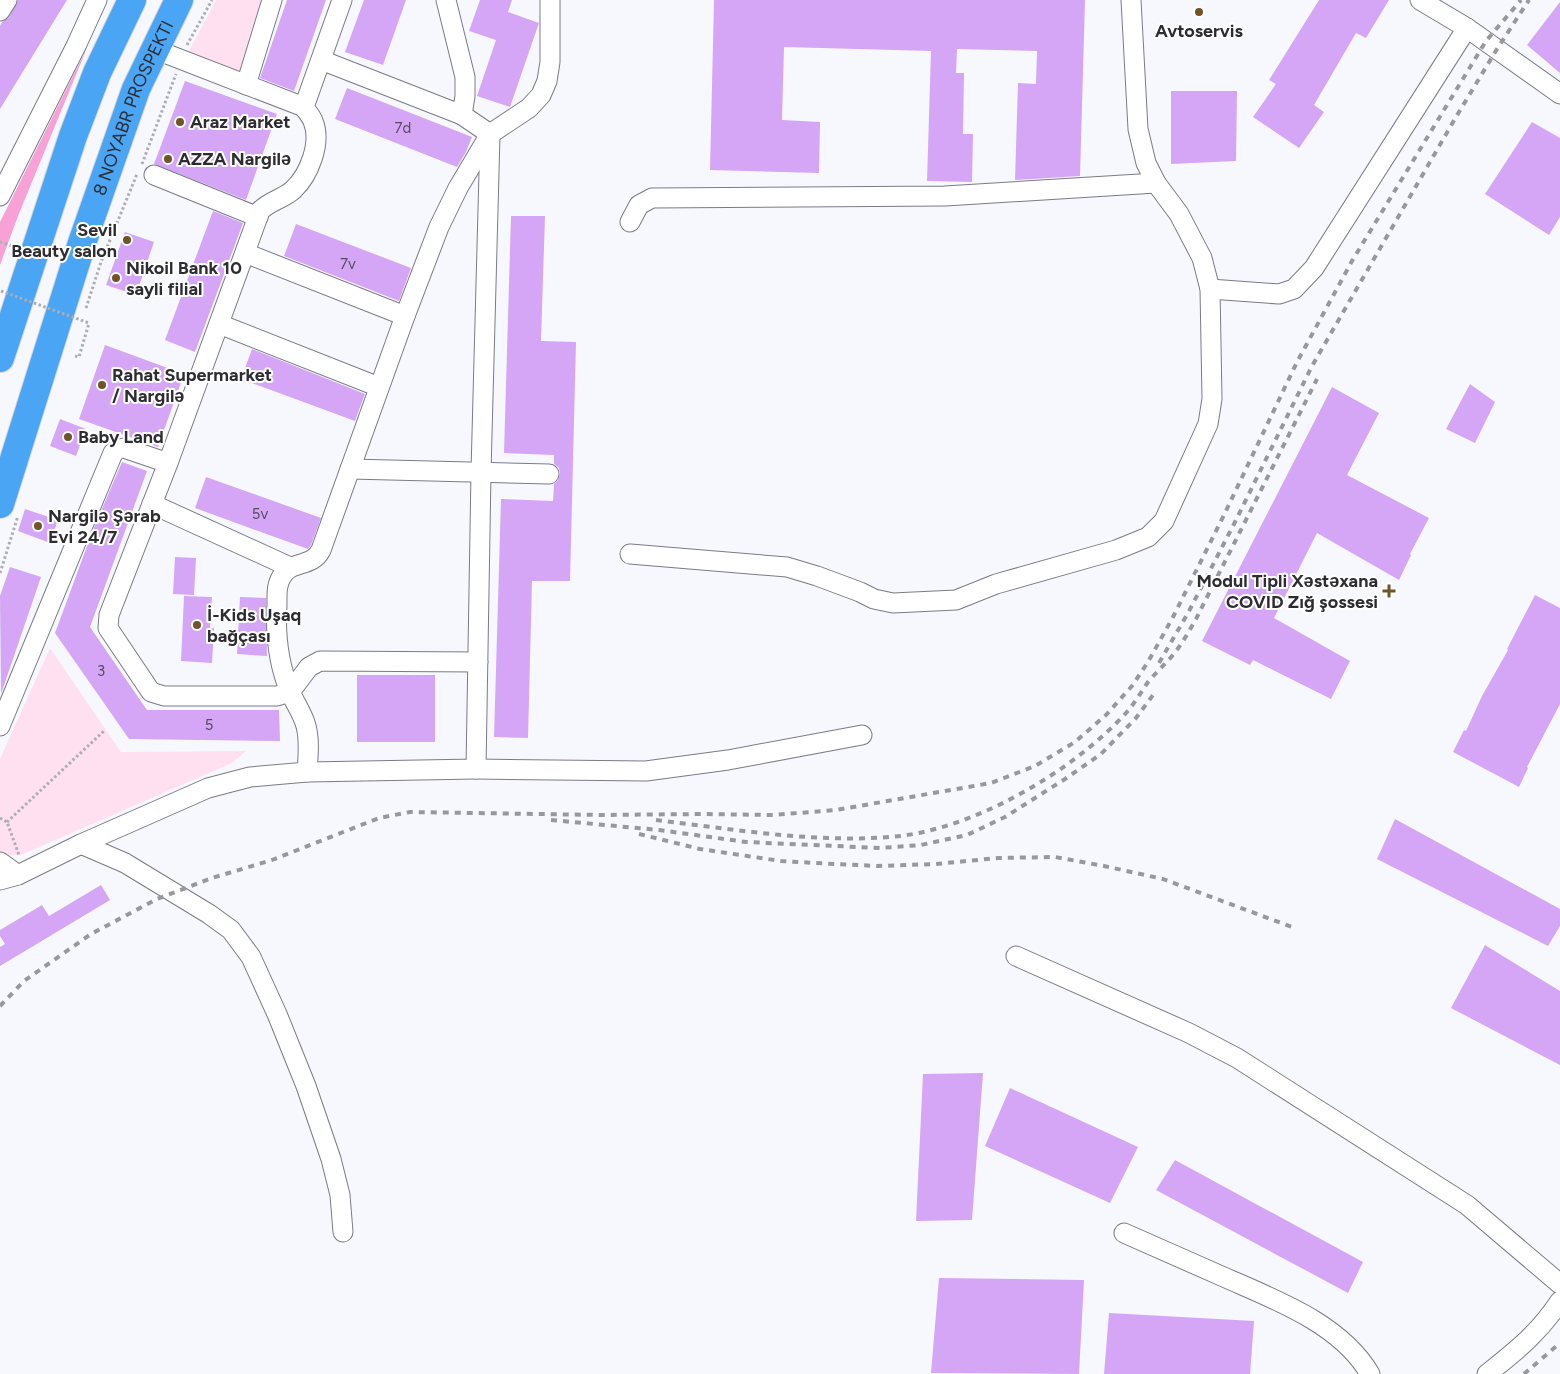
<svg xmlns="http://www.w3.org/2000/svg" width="1560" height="1374" viewBox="0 0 1560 1374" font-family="Figtree,sans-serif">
<rect width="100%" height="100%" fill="#f7f8fe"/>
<!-- green -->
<g fill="#fee0f1">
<path d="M 216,0 L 275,0 L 246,74 L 189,51 Z"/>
<path d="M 50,648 L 121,752 L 246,751 L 232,763 L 21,855 L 0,856 L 0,759 Z"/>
</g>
<!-- forest -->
<path fill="#f7a1d7" d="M 87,48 L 18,216 L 0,265 L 0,222 Z"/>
<!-- building -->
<g fill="#d5a6f6">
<path d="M 18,0 L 67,0 L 0,109 L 0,26 L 2,22 L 9,17 Z"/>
<path d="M 287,0 L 326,0 L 294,91 L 260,78 Z"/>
<path d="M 364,0 L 406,0 L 383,65 L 345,52 Z"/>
<path d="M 480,0 L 512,0 L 508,12 L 539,23 L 510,107 L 477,96 L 496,40 L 469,31 Z"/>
<path d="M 714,0 L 1085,0 L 1080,176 L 1015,180 L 1018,83 L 1036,84 L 1037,51 L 957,49 L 956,73 L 964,73 L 963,134 L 973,134 L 972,182 L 927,181 L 931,51 L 784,47 L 782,120 L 820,122 L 819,173 L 710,170 Z"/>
<path d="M 1319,0 L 1389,0 L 1366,38 L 1356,33 L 1314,105 L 1324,112 L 1299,148 L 1253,117 L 1276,84 L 1269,80 Z"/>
<path d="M 1560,2 L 1560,73 L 1527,45 Z"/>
<path d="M 185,81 L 277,114 L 246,200 L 154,164 Z"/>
<path d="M 347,88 L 472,137 L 466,152 L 457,167 L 335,119 Z"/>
<path d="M 1171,91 L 1237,91 L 1236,161 L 1171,164 Z"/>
<path d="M 1532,122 L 1560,138 L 1560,217 L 1549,235 L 1485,194 Z"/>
<path d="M 213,211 L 243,223 L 195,352 L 165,340 Z"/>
<path d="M 511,216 L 545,216 L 541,341 L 576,342 L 570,581 L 532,581 L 528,738 L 494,737 L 501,499 L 553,501 L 554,484 L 558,480 L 560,474 L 559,468 L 554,464 L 554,455 L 504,453 Z"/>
<path d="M 296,224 L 411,268 L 399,301 L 284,256 Z"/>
<path d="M 125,232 L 154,242 L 136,295 L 106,285 Z"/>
<path d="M 105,345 L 184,374 L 158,447 L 79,419 Z"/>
<path d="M 252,349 L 365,394 L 355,421 L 241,379 Z"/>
<path d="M 1470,384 L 1495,402 L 1475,443 L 1446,429 Z"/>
<path d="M 1332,387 L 1379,413 L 1347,475 L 1429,518 L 1410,554 L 1411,555 L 1399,580 L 1317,533 L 1274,618 L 1350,661 L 1331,699 L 1253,660 L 1250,665 L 1202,641 Z"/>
<path d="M 60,419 L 86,429 L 76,456 L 50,446 Z"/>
<path d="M 122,462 L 147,471 L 90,627 L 147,710 L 279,710 L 280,741 L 129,739 L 55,633 L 93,530 Z"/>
<path d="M 206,477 L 321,518 L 311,545 L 308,549 L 195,508 Z"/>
<path d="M 25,509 L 58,520 L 50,543 L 18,531 Z"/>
<path d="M 175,557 L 196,558 L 194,595 L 173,594 Z"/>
<path d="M 10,567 L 41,577 L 1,694 L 0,596 Z"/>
<path d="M 1535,595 L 1560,608 L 1560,704 L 1527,767 L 1528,768 L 1519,787 L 1453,752 L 1464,730 L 1466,731 L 1482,696 L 1508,650 L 1507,649 Z"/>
<path d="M 184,596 L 212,597 L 210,628 L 214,628 L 212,663 L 181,661 Z"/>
<path d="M 240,597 L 266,598 L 267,656 L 237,654 Z"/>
<rect x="357" y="675" width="78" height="67"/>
<path d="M 1395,819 L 1560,909 L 1560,926 L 1548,946 L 1377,859 Z"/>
<path d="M 101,885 L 110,900 L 0,966 L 0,947 L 5,944 L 0,936 L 0,930 L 42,905 L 49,916 Z"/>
<path d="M 1485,945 L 1560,991 L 1560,1065 L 1451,1008 Z"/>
<path d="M 983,1073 L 972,1220 L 916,1221 L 923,1074 Z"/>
<path d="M 1010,1088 L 1138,1147 L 1110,1203 L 985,1146 Z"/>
<path d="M 1175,1160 L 1363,1262 L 1348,1293 L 1156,1190 Z"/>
<path d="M 939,1278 L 1084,1280 L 1079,1374 L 931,1373 Z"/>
<path d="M 1109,1313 L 1254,1321 L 1250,1374 L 1104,1374 Z"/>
</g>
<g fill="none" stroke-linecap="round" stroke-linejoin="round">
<!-- minor casing -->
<g stroke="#7a7b85" stroke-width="21">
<g id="minor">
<path d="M 342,0 L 304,107 C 307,112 311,116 313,121 C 322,143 309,175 293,190 C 283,199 269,201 260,211 L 168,463 L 109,615 L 108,628 L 151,692 L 164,696 L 277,696 L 290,692 L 309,667 L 320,661 L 478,662"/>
<path d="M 446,0 L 465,77 L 465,96 L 462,115"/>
<path d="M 1420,0 L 1467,28 L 1560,94"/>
<path d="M 0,11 L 7,0"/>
<path d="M 154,49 L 304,107"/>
<path d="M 321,60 L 462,115 L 490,134"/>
<path d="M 246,85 L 272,0"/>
<path d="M 154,175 L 258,217"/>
<path d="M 0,196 L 76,46 L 97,0"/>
<path d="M 630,222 L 639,205 L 652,198 L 945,196 L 1156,183"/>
<path d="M 245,253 L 405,316"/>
<path d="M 1210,289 L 1279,294 L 1294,289 L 1314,268 L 1467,28"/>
<path d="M 219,324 L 379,387"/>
<path d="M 350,469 L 549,474"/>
<path d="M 152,504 L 290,567"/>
<path d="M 630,554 L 787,567 L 817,576 L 860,592 L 874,599 L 893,603 L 956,600 L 996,584 L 1116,550 L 1148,537 L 1164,521 L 1208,424 L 1212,399 L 1210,289 L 1202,258 L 1179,214 L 1156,183 L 1146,163 L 1138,129 L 1131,0"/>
<path d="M 0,726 L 113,453 L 118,449 L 124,448 L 168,463"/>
<path d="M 476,769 L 646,771 L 728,760 L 862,735"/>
<path d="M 307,772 L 476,769 L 481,472 L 490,135"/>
<path d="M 81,844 L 125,863 L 209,914 L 231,930 L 251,957 L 277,1014 L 306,1086 L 331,1159 L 340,1195 L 343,1232"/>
<path d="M 0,862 L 18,875"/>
<path d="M 0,880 L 18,875 L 81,844 L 208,788 L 250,777 L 307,772 C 308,757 310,741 306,726 C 303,714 295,703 290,692 C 278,663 275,636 277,605 C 277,595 276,585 282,576 C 291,560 312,568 321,550 L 405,316 L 439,227 L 458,188 L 490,134 L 529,108 L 541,95 L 547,81 L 550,62 L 550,0"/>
<path d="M 1016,956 L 1189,1033 L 1237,1058 L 1467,1205 L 1560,1284"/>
<path d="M 1124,1233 C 1158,1248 1192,1263 1226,1278 C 1276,1300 1341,1324 1370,1374"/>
<path d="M 1487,1374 C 1517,1350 1538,1334 1560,1301"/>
</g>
</g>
<!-- highway casing -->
<g stroke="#d5d5d6" stroke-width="30">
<g id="highway">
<path d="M 0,358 L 73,136 L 97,73 L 132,0"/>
<path id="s1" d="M 0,504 L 82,243 L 136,89 L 179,0"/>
</g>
</g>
<!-- path -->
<g stroke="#adaeb3" stroke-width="3" stroke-dasharray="2.5 2.5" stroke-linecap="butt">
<path d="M 187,45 L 212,0"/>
<path d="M 142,164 L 176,74"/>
<path d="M 0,242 L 16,247"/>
<path d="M 86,308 L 101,262 L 137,174"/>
<path d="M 75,356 L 79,357 L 89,323"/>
<path d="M 0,573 L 18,516"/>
<path d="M 0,818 L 7,822 L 19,855"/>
<path d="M 7,822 L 105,730"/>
</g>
<!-- minor -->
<use href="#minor" stroke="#fff" stroke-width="19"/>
<!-- highway -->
<use href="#highway" stroke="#4aa5f5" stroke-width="28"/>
<!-- rail -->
<g stroke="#97979c" stroke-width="4" stroke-dasharray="6 6" stroke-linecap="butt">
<path d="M 1159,663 L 1188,613 L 1234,524 L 1312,366 L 1456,117 L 1497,49 L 1529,0"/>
<path d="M 551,820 L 659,830 L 746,842 L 880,848 L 921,845 L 967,835 L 1005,817 L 1065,779 L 1101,754 L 1136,718 L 1156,691"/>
<path d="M 656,820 C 733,829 812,843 890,837 C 972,831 1072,772 1126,713 C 1135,703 1141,692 1148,682 C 1157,671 1168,662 1176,651 C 1184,641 1190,629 1196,619 L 1317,379"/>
<path d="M 639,834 L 700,849 L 781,861 L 834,864 L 878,866 L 936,864 L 998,858 L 1055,857 L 1104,866 L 1163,879 L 1292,927"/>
<path d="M 0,1006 L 24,981 L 91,934 L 157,899 L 212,878 L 272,860 L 379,818 L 410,812 L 601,815 L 702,814 L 773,815 L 836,810 L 991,783 L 1035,766 L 1075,742 L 1106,715 L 1132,686 L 1148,662 L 1173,617 L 1224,515 L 1297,362 L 1352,261 L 1486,41 L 1521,0"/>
<path d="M 1524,1374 L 1560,1343"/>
</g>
<!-- path-bridge -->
<path stroke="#adaeb3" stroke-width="3" stroke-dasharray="2.5 2.5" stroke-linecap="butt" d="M 1,291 L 89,323"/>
</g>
<!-- markers -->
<g fill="#705327" stroke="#fff" stroke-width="2">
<circle cx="1199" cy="12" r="5"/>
<circle cx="180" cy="122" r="5"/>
<circle cx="168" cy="159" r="5"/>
<circle cx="127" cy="240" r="5"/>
<circle cx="116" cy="278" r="5"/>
<circle cx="102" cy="385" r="5"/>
<circle cx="68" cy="437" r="5"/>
<circle cx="38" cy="526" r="5"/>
<path d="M1386.5 583.5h5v5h5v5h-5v5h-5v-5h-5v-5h5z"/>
<circle cx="197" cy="625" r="5"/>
</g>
<g text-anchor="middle" stroke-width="4" stroke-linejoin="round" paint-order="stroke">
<!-- number labels -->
<g font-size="15" fill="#574b62">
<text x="403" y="133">7d</text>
<text x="348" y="269">7v</text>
<text x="260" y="519">5v</text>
<text x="101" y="676">3</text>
<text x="209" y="730">5</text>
</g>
<!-- poi labels -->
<g font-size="18" font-weight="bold" fill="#2d2d31" stroke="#fff" text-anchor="start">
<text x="1199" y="37" text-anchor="middle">Avtoservis</text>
<text x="190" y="128">Araz Market</text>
<text x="178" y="165">AZZA Nargilə</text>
<text x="117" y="236" text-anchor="end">Sevil<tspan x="117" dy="21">Beauty salon</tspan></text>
<text x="126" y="274">Nikoil Bank 10<tspan x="126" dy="21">sayli filial</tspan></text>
<text x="112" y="381">Rahat Supermarket<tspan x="112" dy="21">/ Nargilə</tspan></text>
<text x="78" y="443">Baby Land</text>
<text x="48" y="522">Nargilə Şərab<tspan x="48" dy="21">Evi 24/7</tspan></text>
<text x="1378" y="587" text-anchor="end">Modul Tipli Xəstəxana<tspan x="1378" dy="21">COVID Zığ şossesi</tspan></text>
<text x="207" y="621">İ-Kids Uşaq<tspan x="207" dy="21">bağçası</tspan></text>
</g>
<!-- street labels -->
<g font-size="18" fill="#2d2d31" stroke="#fff">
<text dy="6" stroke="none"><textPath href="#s1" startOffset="418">8 NOYABR PROSPEKTI</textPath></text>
</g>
</g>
</svg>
